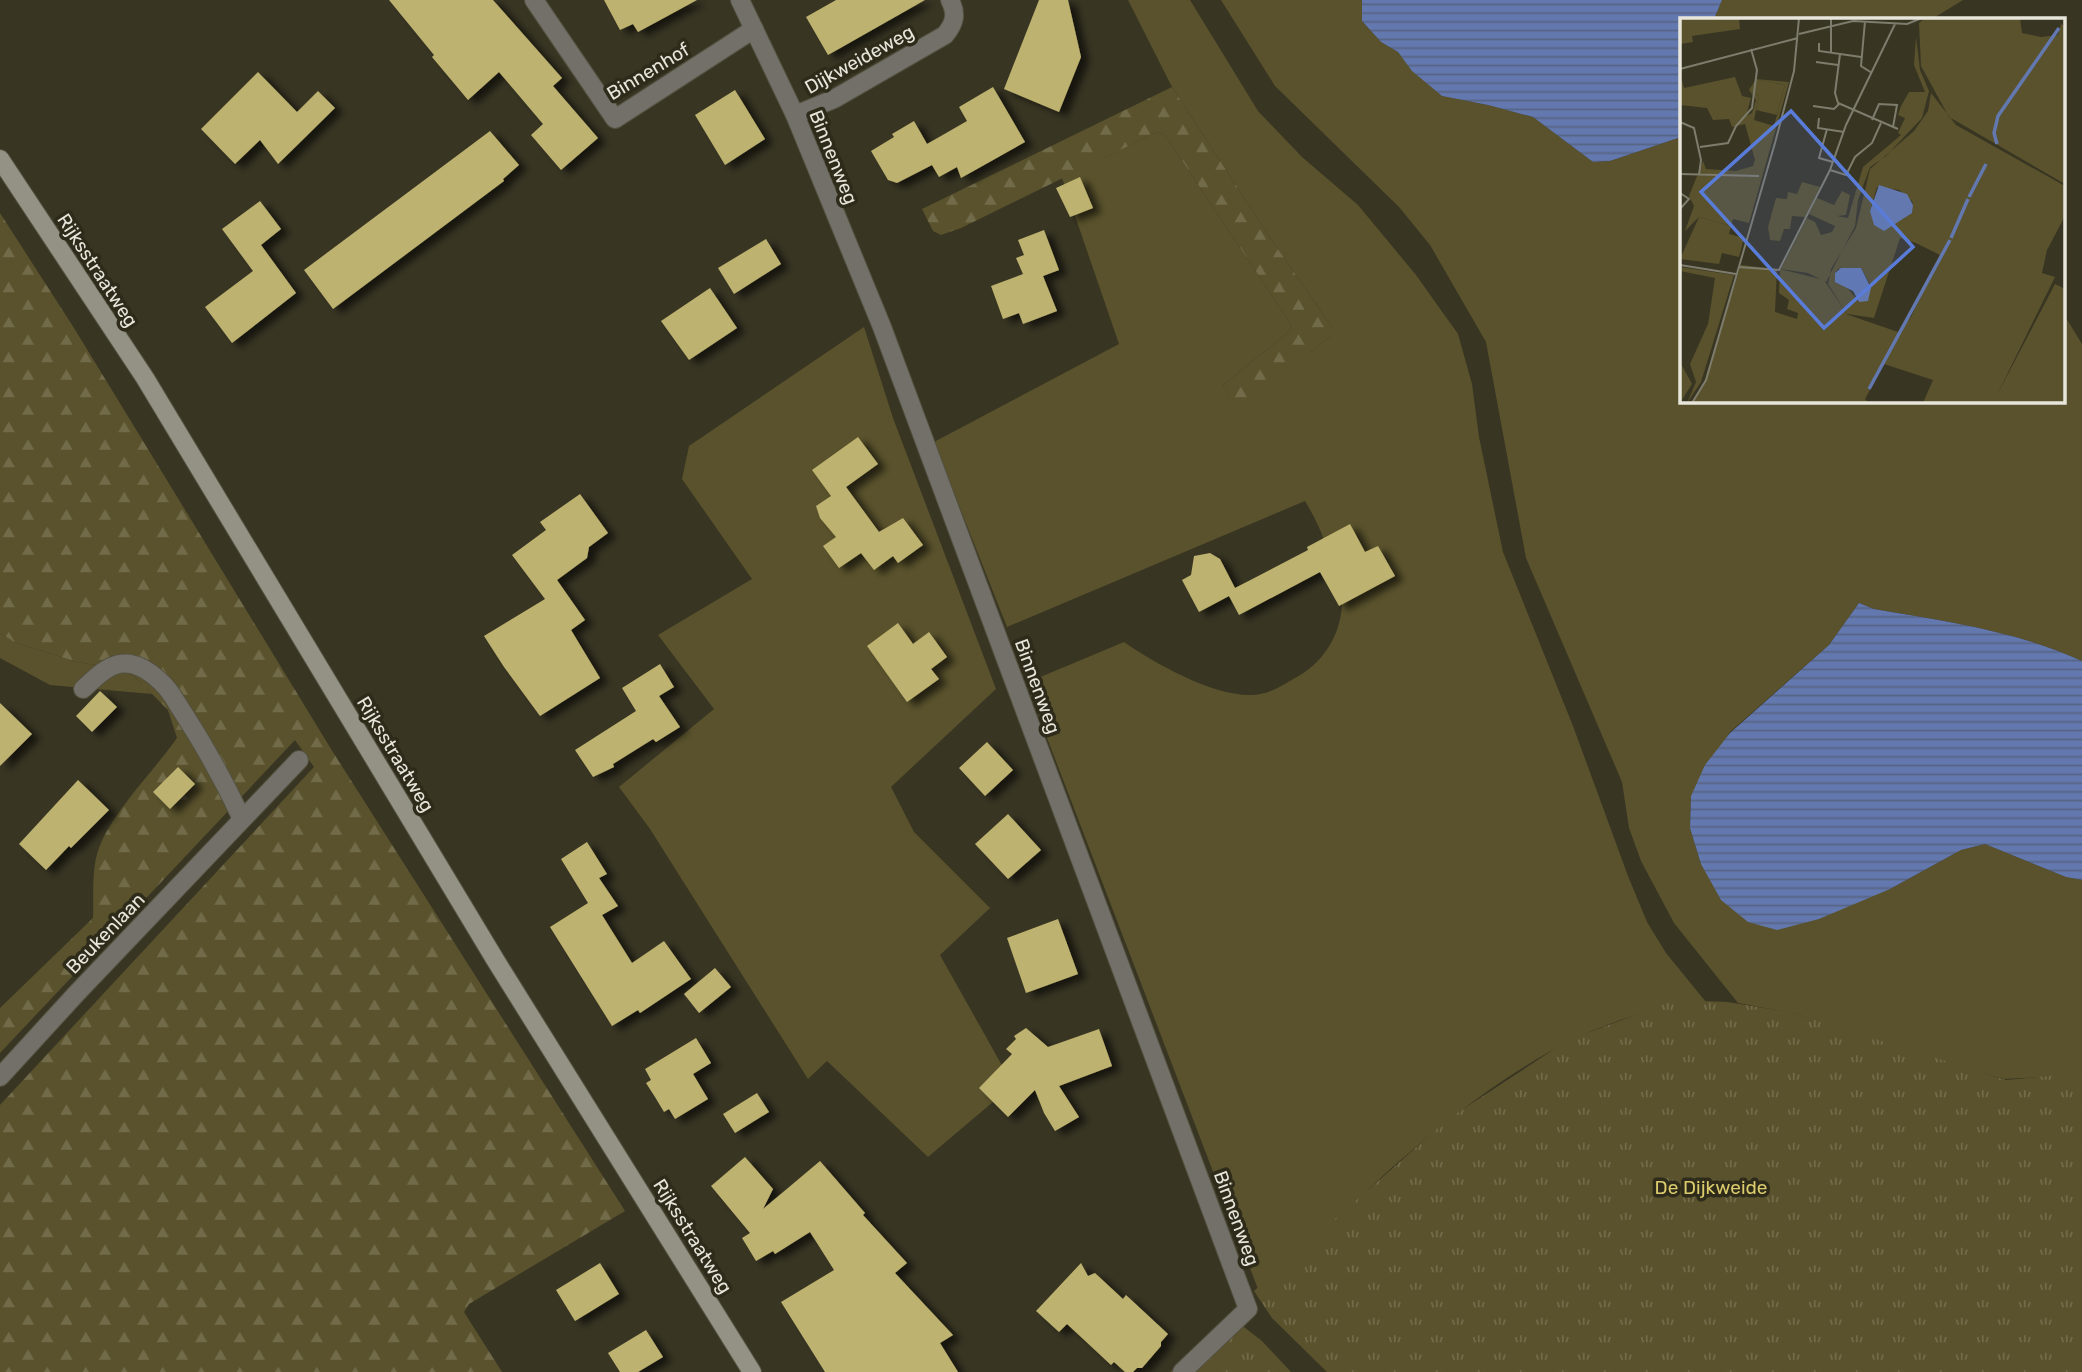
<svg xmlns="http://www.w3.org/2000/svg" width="2082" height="1372" viewBox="0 0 2082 1372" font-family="Rubik,sans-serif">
<defs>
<pattern id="forest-firs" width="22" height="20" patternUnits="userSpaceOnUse" patternTransform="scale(1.75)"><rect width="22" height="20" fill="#59522c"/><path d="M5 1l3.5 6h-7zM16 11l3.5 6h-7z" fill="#716b4a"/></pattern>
<pattern id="park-tufts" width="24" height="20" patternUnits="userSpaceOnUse" patternTransform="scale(1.75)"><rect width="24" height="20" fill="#59522c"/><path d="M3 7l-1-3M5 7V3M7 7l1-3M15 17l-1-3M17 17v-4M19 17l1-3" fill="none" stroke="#716b4a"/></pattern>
<pattern id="water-rules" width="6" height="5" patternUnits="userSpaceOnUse" patternTransform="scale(1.75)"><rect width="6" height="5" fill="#6278ae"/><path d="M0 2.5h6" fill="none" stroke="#576483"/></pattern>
<filter id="shadow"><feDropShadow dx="8" dy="4.5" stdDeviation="3.5" flood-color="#0009"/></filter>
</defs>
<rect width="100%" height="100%" fill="#383523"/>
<!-- green -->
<g fill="#59522c">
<path d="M 1128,0 L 1190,0 L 1258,111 L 1302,157 L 1358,205 L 1416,275 L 1458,334 L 1472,384 L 1479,437 L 1503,552 L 1573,726 L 1628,876 L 1647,922 L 1666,953 L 1706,1002 C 1586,1011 1484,1088 1396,1164 C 1370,1186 1348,1212 1323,1234 C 1302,1253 1279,1271 1258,1289 L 1026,683 L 1124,642 C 1154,663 1213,696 1251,695 C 1267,695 1282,686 1295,678 C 1322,664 1340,637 1342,605 C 1342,599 1339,591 1337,585 C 1330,553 1322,529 1305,501 L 1007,627 L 934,442 L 1119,344 L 1062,178 L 1157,132 L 1165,135 L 1291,324 L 1290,331 L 1223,385 L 1236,409 L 1332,335 L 1332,327 L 1271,239 L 1172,87 Z"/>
<path d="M 1221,0 L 1362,0 L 1362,21 L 1381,42 L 1398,52 L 1413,71 L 1442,96 L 1488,105 L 1533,117 L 1593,162 L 1610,161 L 1681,137 L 1681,401 L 2063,401 L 2063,313 L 2082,344 L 2082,661 C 2017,631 1944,621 1874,609 L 1859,603 L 1829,645 L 1730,732 L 1691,796 L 1690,828 L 1701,864 L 1890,889 L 1961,850 L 1985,844 L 2066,877 L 2082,880 L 2082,1075 L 2004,1079 L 1907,1051 L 1793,1013 L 1738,1003 L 1674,923 L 1641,861 L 1629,828 L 1622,782 L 1526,558 L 1486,342 L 1430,245 L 1399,207 L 1275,86 Z"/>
<path d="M 1722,0 L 1963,0 L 1932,19 L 1714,19 Z"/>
<path d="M 864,327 L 893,418 L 996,689 L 891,787 L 914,832 L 990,908 L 940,955 L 1013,1085 L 928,1157 L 827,1061 L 808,1079 L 650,829 L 619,787 L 714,709 L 658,635 L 752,579 L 682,479 L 689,446 Z"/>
<path d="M 0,633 L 14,642 L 77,662 L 121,669 L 136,678 L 152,694 L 50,685 L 0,658 Z"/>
</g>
<!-- forest -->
<g fill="url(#forest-firs)">
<path d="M 1172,87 L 1271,239 L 1332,327 L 1332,335 L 1236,410 L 1223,385 L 1290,331 L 1291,324 L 1165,135 L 1157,132 L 961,228 L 941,235 L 933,231 L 922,209 Z"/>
<path d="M 0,213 L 74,328 L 331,749 L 625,1211 L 469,1304 L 464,1312 L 502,1372 L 0,1372 L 0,1105 L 314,767 L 295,740 L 0,1053 L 0,1008 L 93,918 C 94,897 91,869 99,848 C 113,811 154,771 177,738 L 168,710 L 136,678 L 121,669 L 77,662 L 14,642 L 0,633 Z"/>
</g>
<!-- park -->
<g fill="url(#park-tufts)">
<path d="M 1676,1000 L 1727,1002 L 1790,1012 L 2006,1080 L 2082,1073 L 2082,1372 L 1327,1372 L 1272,1318 L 1254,1291 L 1448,1119 L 1568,1040 Z"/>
<path d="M 1231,1317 L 1262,1341 L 1291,1372 L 1170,1372 Z"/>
</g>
<!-- water -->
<g fill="url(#water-rules)">
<path d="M 1362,0 L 1722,0 L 1714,19 L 1681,19 L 1681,137 L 1610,161 L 1593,162 L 1533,117 L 1488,105 L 1442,96 L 1412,71 L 1398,52 L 1381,42 L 1362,21 Z"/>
<path d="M 1859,603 L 1874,609 C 1944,621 2017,631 2082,661 L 2082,880 L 2066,877 L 1985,844 L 1961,850 L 1890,889 L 1819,919 L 1777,930 L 1748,922 L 1721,900 L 1701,864 L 1690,828 L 1691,796 L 1705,765 L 1730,733 L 1829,645 Z"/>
</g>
<!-- building -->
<g fill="#beb270" filter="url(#shadow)">
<path d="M 389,0 L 493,0 L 562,78 L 553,86 L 598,138 L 561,170 L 531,135 L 543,124 L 499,72 L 468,100 L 432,57 L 434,55 Z"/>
<path d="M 604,0 L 697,0 L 638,32 L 633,24 L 620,30 Z"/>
<path d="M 836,0 L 925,0 L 828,55 L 806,17 Z"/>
<path d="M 1039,0 L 1068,0 L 1081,57 L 1059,112 L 1004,89 Z"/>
<path d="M 258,72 L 297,112 L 318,91 L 335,108 L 278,164 L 260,140 L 235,164 L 201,129 Z"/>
<path d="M 993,87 L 1025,142 L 961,178 L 957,167 L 939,177 L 932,165 L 897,183 L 888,180 L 871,151 L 894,137 L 892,134 L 914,121 L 927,144 L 967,121 L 959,107 Z"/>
<path d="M 735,90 L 765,139 L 725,165 L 695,115 Z"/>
<path d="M 490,131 L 519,165 L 503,179 L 504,181 L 333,309 L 304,270 Z"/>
<path d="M 1080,177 L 1093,208 L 1070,217 L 1056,188 Z"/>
<path d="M 260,201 L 281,229 L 261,245 L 296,293 L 232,343 L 205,307 L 253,271 L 222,229 Z"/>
<path d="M 1044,230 L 1059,270 L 1043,276 L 1057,311 L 1023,324 L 1019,313 L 1003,319 L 991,286 L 1023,274 L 1016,258 L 1024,255 L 1018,240 Z"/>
<path d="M 766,239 L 781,264 L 734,294 L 718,268 Z"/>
<path d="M 710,288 L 737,328 L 689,360 L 661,321 Z"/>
<path d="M 858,437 L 878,464 L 846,487 L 879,532 L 903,518 L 923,545 L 898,563 L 893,556 L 874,570 L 861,553 L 839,568 L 823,546 L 836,537 L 820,518 L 816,506 L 831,496 L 812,470 Z"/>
<path d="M 580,494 L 608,533 L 589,547 L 587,558 L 557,580 L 585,620 L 571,630 L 600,678 L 540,716 L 504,667 L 484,636 L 545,599 L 512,555 L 546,530 L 540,522 Z"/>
<path d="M 1350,524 L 1365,552 L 1378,546 L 1395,576 L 1339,606 L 1320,572 L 1239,615 L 1229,596 L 1199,612 L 1182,580 L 1191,575 L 1194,556 L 1210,553 L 1220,559 L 1235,588 L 1308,550 L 1307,547 Z"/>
<path d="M 898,623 L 913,644 L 929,632 L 947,657 L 931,669 L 939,679 L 907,702 L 867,646 Z"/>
<path d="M 660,664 L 674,687 L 659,696 L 680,727 L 656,742 L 653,739 L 613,764 L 614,767 L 593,777 L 575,750 L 636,711 L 622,688 Z"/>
<path d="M 100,691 L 117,707 L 92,732 L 76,716 Z"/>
<path d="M 0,703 L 32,734 L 0,766 Z"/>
<path d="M 987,742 L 1013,770 L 985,796 L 959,768 Z"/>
<path d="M 178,767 L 195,784 L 170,809 L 153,792 Z"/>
<path d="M 78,780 L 109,810 L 71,848 L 69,846 L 46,870 L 19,844 Z"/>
<path d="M 1008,814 L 1041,850 L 1008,879 L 975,844 Z"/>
<path d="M 587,842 L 607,874 L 599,878 L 618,906 L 602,915 L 632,963 L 664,941 L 691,979 L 640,1013 L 638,1010 L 612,1026 L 550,927 L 588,903 L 561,859 Z"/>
<path d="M 1058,919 L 1078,974 L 1026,993 L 1007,938 Z"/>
<path d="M 715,968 L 731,987 L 699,1013 L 684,994 Z"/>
<path d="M 1026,1028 L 1048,1047 L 1099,1029 L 1112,1066 L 1059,1086 L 1079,1117 L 1055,1131 L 1044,1113 L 1035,1090 L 1008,1117 L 979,1088 L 1012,1054 L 1006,1049 L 1016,1039 L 1014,1036 Z"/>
<path d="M 696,1038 L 711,1063 L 693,1074 L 708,1099 L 675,1119 L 669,1109 L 664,1112 L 655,1097 L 646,1083 L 651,1080 L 645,1069 Z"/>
<path d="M 757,1093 L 769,1112 L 735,1133 L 723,1114 Z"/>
<path d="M 745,1157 L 773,1189 L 763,1209 L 820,1161 L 865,1213 L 863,1215 L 907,1263 L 895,1273 L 953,1335 L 940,1343 L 958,1372 L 825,1372 L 781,1302 L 834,1270 L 810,1232 L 775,1254 L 773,1251 L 756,1261 L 742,1238 L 750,1233 L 711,1186 Z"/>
<path d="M 600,1263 L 619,1294 L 575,1321 L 556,1290 Z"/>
<path d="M 1081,1263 L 1088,1276 L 1095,1273 L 1123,1299 L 1126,1295 L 1168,1334 L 1161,1342 L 1161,1346 L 1142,1368 L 1137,1368 L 1133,1372 L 1125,1372 L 1114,1362 L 1111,1365 L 1067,1324 L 1059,1332 L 1036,1311 Z"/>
<path d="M 646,1330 L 663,1357 L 638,1372 L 620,1372 L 608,1353 Z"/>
</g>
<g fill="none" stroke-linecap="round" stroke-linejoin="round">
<!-- street casing -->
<g stroke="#545140" stroke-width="20">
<g id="street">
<path d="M 534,0 L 615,119 L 754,29"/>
<path d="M 740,0 L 795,115 L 882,327 L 1248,1309 L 1182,1372"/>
<path d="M 795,115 L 834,99 L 945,35 C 955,23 957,14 950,0"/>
<path d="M 83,689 C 93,680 105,667 119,664 C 135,661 151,672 162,683 C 171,691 177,704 184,714 C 206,748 225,783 242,819"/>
<path d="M 0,1077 L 76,994 L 299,760"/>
</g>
</g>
<!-- secondary casing -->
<g stroke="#545140" stroke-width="20">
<path id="secondary" d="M 0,159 L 145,378 L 496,961 L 752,1372"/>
</g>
<!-- street -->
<use href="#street" stroke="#727068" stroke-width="18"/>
<!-- secondary -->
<use href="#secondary" stroke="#949284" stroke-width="18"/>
</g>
<g text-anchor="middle" stroke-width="7" stroke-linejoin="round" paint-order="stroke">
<!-- street labels -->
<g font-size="19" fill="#e8e6db" stroke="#2e2b1a">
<text transform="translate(859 59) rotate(-29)" y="7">Dijkweideweg</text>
<text transform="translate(648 71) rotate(-31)" y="7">Binnenhof</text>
<text transform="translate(834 157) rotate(68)" y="7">Binnenweg</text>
<text transform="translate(98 270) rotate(57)" y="7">Rijksstraatweg</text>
<text transform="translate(1038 686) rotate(70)" y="7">Binnenweg</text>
<text transform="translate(396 754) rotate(59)" y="7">Rijksstraatweg</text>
<text transform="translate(105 933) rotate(-46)" y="7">Beukenlaan</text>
<text transform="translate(1237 1218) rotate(70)" y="7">Binnenweg</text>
<text transform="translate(693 1236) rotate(58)" y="7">Rijksstraatweg</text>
</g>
<!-- park labels -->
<g font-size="19" fill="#dccc6d" stroke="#2e2b1a">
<text x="1711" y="1194">De Dijkweide</text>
</g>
</g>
<!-- overview -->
<g transform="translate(1680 18)">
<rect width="385" height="385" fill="#383523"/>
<path d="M 0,0 L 59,0 L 60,11 L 12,18 L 13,24 L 0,26 ZM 245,0 L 340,0 L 342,15 L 361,19 L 378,17 L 381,6 L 385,8 L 385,166 L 269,99 L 241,48 L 239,5 ZM 236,19 L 240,52 L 249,73 L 242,100 L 206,138 L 190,149 L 178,182 L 175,208 L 146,264 L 128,255 L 101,251 L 127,200 L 135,204 L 141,217 L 152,214 L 155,208 L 129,196 L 137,180 L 154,187 L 162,173 L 170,177 L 166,197 L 157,198 L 168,200 L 183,149 L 221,117 L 218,115 L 225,100 L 218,97 L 221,88 L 229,74 L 245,74 L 234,47 ZM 76,61 L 105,67 L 97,97 L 76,92 L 79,78 L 69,72 ZM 251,75 L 276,107 L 385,168 L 385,198 L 367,232 L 362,255 L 375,259 L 317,377 L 375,266 L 385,271 L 385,385 L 243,385 L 253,362 L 204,346 L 185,381 L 188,385 L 24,385 L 91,308 L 163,295 L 218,314 L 231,299 L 260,237 L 236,225 L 220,220 L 194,300 L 167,296 L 148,266 L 151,251 L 176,210 L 190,151 L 234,113 L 248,93 ZM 197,169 L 219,172 L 232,183 L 233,187 L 208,208 L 190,193 ZM 181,250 L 190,266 L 179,284 L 155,255 L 158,251 ZM 122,164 L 140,169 L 125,199 L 112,198 L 110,211 L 104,211 L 100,223 L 90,222 L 88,209 L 96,180 L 107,181 L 108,174 L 117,176 ZM 0,344 L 12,366 L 0,385 Z" fill="#59522c" fill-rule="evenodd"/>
<path d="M 0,56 L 4,70 L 55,59 L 62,78 L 71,80 L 66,98 L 72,95 L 76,82 L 69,72 L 79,78 L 74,102 L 94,108 L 105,67 L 76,61 L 109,64 L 69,205 L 53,201 L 51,208 L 19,199 L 5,213 L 14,188 L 9,178 L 23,143 L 26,151 L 56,153 L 73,148 L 75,142 L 65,106 L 52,109 L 49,101 L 33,102 L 27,90 L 0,87 ZM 0,249 L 54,257 L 21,364 L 7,385 L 16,364 L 10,346 L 28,306 L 35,260 L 0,253 Z" fill="#59522c"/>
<path d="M 19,199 L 51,208 L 49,216 L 64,220 L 59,239 L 42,235 L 39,246 L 0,241 ZM 61,247 L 97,251 L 95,294 L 117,301 L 118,295 L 107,291 L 109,282 L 99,275 L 100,251 L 144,262 L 167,296 L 172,342 L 164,366 L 122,385 L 12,385 L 23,368 Z" fill="#59522c"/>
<path d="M 199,167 L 227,176 L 233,187 L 232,195 L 204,213 L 194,207 L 190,193 ZM 161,250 L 181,250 L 191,270 L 188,283 L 179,284 L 173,273 L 155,264 L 155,255 Z" fill="#6278ae"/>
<path fill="none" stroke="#6278ae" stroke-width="3.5" d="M 317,126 L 314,115 L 318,98 L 379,10M 289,179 L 306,146M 271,220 L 288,181M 189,371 L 270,222"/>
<path fill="none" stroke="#7e7c6d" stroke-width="2" d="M 151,0 L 151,35M 185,3 L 181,48 L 192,55M 119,16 L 173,3 L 227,6 L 242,0M 139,25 L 139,33 L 181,39M 160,36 L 155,75 L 158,85 L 218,111M 136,44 L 158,47M 0,51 L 118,20M 133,88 L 154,91 L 159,86M 139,100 L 138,110 L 164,114M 192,102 L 199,86 L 217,87 L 213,109M 0,104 L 14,110 L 21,142 L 19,157M 147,111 L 139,140 L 153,144M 20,129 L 48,125 L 56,108 L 72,90 L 77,52 L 71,31M 150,152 L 166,157 L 175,139 L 192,125 L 201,105M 0,156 L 79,158M 0,175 L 9,181 L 0,191M 0,247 L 56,256M 59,249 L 99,252 L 150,152 L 166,107 L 215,6M 12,385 L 26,362 L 95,125 L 114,53 L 119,0"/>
<path fill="#5a7cd9" fill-opacity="0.15" stroke="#5a7cd9" stroke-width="3.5" d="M 111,93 L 233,229 L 144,310 L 21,174 Z"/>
<rect width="385" height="385" fill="none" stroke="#e8e6db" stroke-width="3.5"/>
</g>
</svg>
